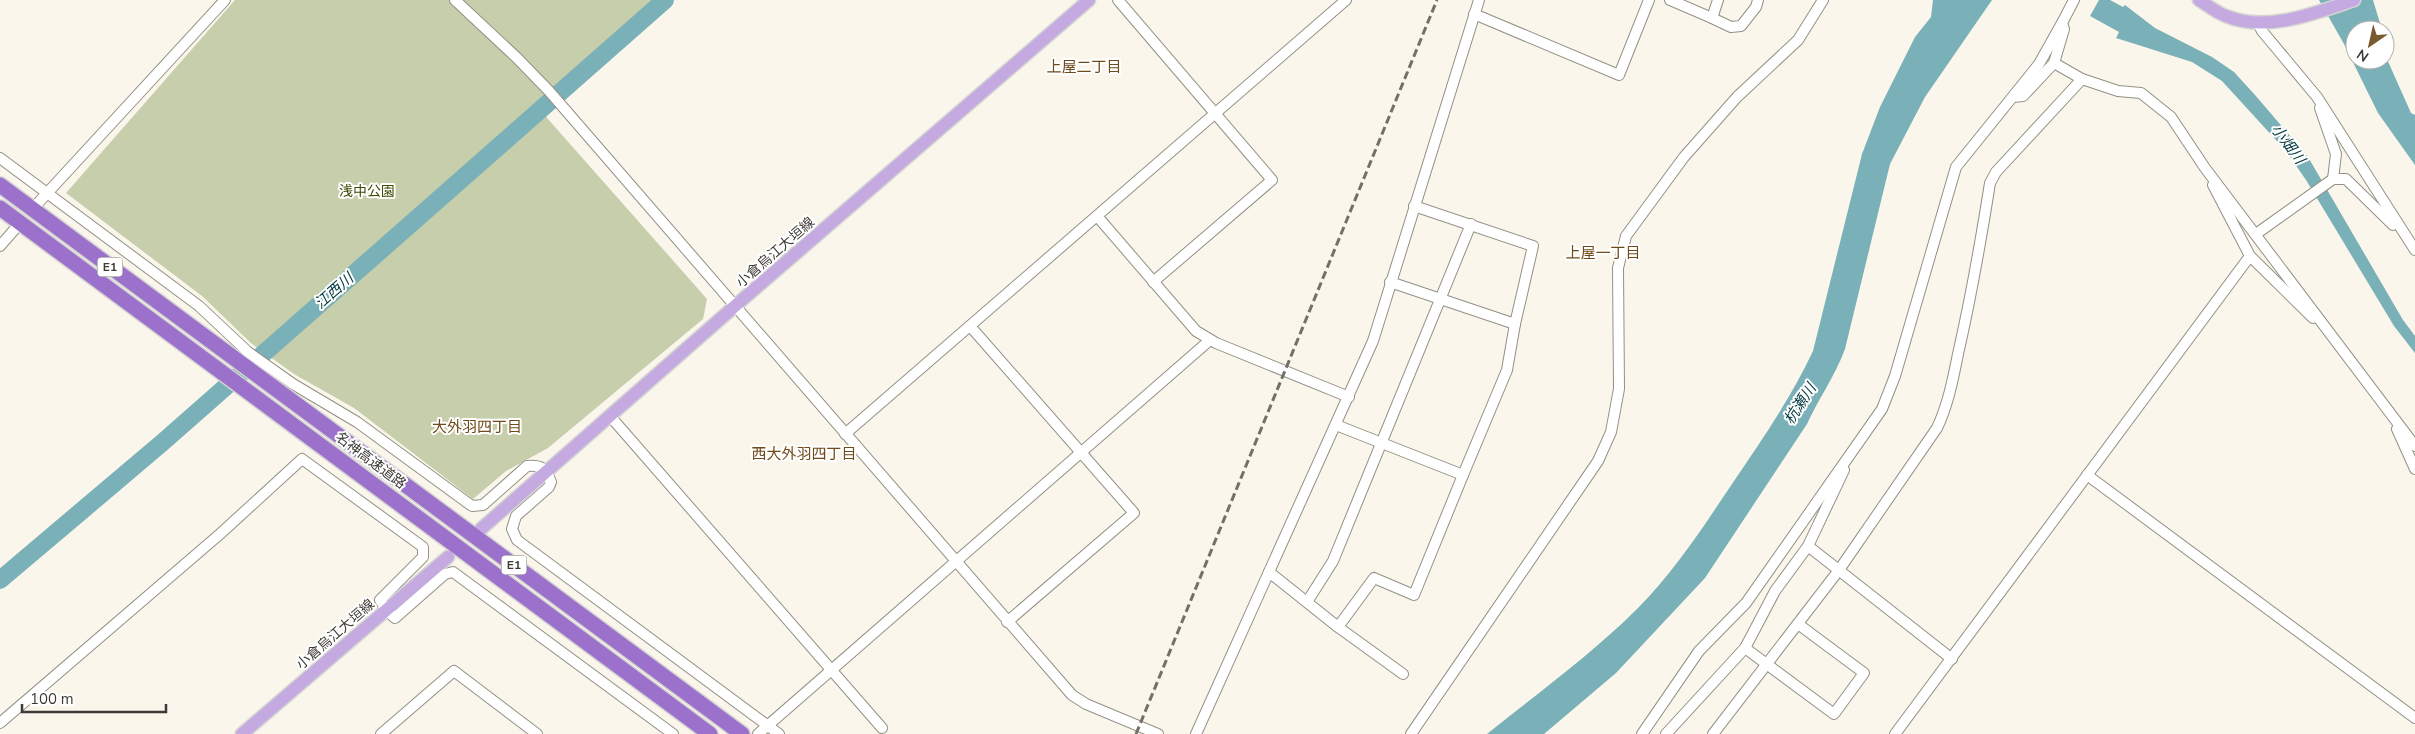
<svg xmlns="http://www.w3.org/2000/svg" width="2415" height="734" viewBox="0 0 2415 734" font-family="'Nunito Sans','Noto Sans JP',sans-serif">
<rect width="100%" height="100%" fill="#faf6eb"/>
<!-- green -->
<path fill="#c7ceab" d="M 235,0 L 665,0 L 540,110 L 707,299 L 703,319 L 548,448 L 506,471 L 473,499 L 354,408 L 294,374 L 252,344 L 202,296 L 66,193 Z"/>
<!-- water -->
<g fill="#7ab0b7">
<path d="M 1933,0 L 1992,0 L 1925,97 L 1890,164 L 1845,349 C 1835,376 1819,398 1807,424 L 1705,578 L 1616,673 L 1544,734 L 1487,734 C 1538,693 1592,654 1638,608 C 1675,571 1703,527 1732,484 C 1761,441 1791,398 1813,351 L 1862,154 L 1880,107 L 1915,37 L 1931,17 Z"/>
<path d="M 2099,0 L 2110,0 L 2123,7 L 2125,5 L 2155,28 L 2212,57 L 2234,72 L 2255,95 L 2308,157 L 2403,320 L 2415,336 L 2415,353 L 2394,326 L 2306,180 L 2286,151 L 2222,81 L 2192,62 L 2116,38 L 2119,32 L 2090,16 Z"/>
<path d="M 2319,0 L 2373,0 L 2382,30 L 2355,30 L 2355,60 L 2385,60 L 2385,49 L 2386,57 L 2411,113 L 2415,115 L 2415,165 L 2378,113 L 2344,44 Z"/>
</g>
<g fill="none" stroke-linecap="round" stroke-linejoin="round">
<!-- river -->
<path stroke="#7ab0b7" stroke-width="18" d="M 0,580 L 163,442 L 665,0"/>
<!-- minor casing -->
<g stroke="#939086" stroke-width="12">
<g id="minor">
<path d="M 455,0 L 517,58 L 549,91 L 1072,695 L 1086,704 L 1158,734"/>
<path d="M 1118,0 L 1272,180 L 1153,282"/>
<path d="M 1670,0 L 1712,18 L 1718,0"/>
<path d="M 1474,14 L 1619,75 L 1649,0"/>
<path d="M 1712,18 L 1731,27 L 1741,26 L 1756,7 L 1758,0"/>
<path d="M 2258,23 L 2262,31 L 2317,97 L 2415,250"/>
<path d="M 2054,63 L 2082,79 L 2118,91 L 2141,93 L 2171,117 L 2205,168 L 2415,446"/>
<path d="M 2013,97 L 2023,96 L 2054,63 L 2064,29 L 2062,23 L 2074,0"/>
<path d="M 2320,108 L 2336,154 L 2333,179"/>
<path d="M 0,158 L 199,306 L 248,352 L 293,384 L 357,422 L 472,506 L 483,505 L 527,466 C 542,465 546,468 551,482 L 549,487 L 516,516 L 512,529 L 517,540 L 779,734"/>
<path d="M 2213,185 L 2250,256 L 2313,318"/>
<path d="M 38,203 L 225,0"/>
<path d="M 1097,216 L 1196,331 L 1216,343 L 1349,397"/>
<path d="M 2256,234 L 2333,179 L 2346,179 L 2393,225"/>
<path d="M 0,246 L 14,230"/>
<path d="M 1390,282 L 1515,324 L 1533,246 L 1414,206"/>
<path d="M 970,326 L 1134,513 L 1007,622"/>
<path d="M 610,416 L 882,728"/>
<path d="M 1336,425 L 1463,475 L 1414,595 L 1374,578 L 1338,627"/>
<path d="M 2397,429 L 2415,469"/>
<path d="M 845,434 L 1346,0"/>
<path d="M 1463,475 L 1507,370 L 1515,324"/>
<path d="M 2087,475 L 2415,718"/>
<path d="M 1808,546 L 1952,659"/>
<path d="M 1269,572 L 1338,627 L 1403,674"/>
<path d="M 1307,602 L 1333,561 L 1471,224"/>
<path d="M 1745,648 L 1834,714 L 1864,673 L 1798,624"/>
<path d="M 0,723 L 220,534 L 302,459 L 423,547 L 423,557 L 380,600 L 386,610 L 395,618 L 445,574 L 453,572 L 673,734"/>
<path d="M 381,734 L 454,671 L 537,734"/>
<path d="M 758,734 L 1210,340"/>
<path d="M 1196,734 L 1373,341 L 1479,0"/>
<path d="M 1411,734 L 1598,461 L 1611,432 L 1619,389 L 1618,268 L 1626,236 L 1684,157 L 1737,97 L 1798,40 L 1823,0"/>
<path d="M 1642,734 L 1699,651 L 1746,603 L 1882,409 L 1895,376 L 1956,167 L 2039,64 L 2062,23"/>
<path d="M 1666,734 L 1745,648 L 1775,591 L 1808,546 L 1844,470"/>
<path d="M 1713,734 L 1839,570 L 1937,428 C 1948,405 1953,379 1958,354 C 1971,297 1981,240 1990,183 L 1996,172 L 2082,79"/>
<path d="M 1895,734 L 2250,256"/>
</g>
</g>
<!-- major casing -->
<g stroke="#d4d4d3" stroke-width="15">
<g id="major">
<path d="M 2199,0 C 2207,5 2217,13 2226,16 C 2266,33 2316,13 2354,0"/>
<path d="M 481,529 L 735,306 L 1089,0"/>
<path d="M 242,734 L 448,557"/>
</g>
</g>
<!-- highway casing -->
<g stroke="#d4d4d3" stroke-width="18">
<g id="highway">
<path d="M 0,185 L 742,734"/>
<path d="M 0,208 L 710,734"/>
</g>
</g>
<!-- minor -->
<use href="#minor" stroke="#fff" stroke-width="10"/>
<!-- major -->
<use href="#major" stroke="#c4aae0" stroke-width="12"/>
<!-- highway -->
<use href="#highway" stroke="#9c71cb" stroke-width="15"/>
<!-- rail -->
<path stroke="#73706a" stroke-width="3" stroke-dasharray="8 4" stroke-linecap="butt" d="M 1136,734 L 1437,0"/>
</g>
<g text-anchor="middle" stroke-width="4" stroke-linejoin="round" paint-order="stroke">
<!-- shield labels -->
<g fill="#fff" stroke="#777673" stroke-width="1">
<rect x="97.5" y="257.5" width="25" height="19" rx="4"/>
<rect x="501.5" y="555.5" width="25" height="19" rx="4"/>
</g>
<g font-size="12" font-weight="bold" fill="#3d3b37">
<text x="110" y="271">E1</text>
<text x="514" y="569">E1</text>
</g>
<!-- park labels -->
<g font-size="14" fill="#404801" stroke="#fff">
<text x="367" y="196">浅中公園</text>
</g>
<!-- street labels -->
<g font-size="14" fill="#3d3b37" stroke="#fff">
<text transform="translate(775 252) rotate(-41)" y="5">小倉烏江大垣線</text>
<text transform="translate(371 460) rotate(37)" y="5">名神高速道路</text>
<text transform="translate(335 634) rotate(-41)" y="5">小倉烏江大垣線</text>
</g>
<!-- neighbourhood labels -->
<g font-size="15" fill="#6f4a1a" stroke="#fff">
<text x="1084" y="72">上屋二丁目</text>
<text x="1603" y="258">上屋一丁目</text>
<text x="477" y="432">大外羽四丁目</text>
<text x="804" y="459">西大外羽四丁目</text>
</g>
<!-- water labels -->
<g font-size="15" font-style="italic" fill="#01383d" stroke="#fff">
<text transform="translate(2288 144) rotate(53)" y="5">小畑川</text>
<text transform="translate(334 291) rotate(-41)" y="5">江西川</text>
<text transform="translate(1800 404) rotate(-57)" y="5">杭瀬川</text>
</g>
</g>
<!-- north arrow -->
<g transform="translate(2370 45) rotate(214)"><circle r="24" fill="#ffffff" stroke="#b1b1af"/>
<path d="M0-4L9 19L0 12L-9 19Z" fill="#7a5930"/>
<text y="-8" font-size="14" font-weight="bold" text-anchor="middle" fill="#3d3b37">N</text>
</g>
<!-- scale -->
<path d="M22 704v8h144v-8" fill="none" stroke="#3d3b37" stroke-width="2.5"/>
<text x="30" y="704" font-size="15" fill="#3d3b37" stroke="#ffffff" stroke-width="4" paint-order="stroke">100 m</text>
</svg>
